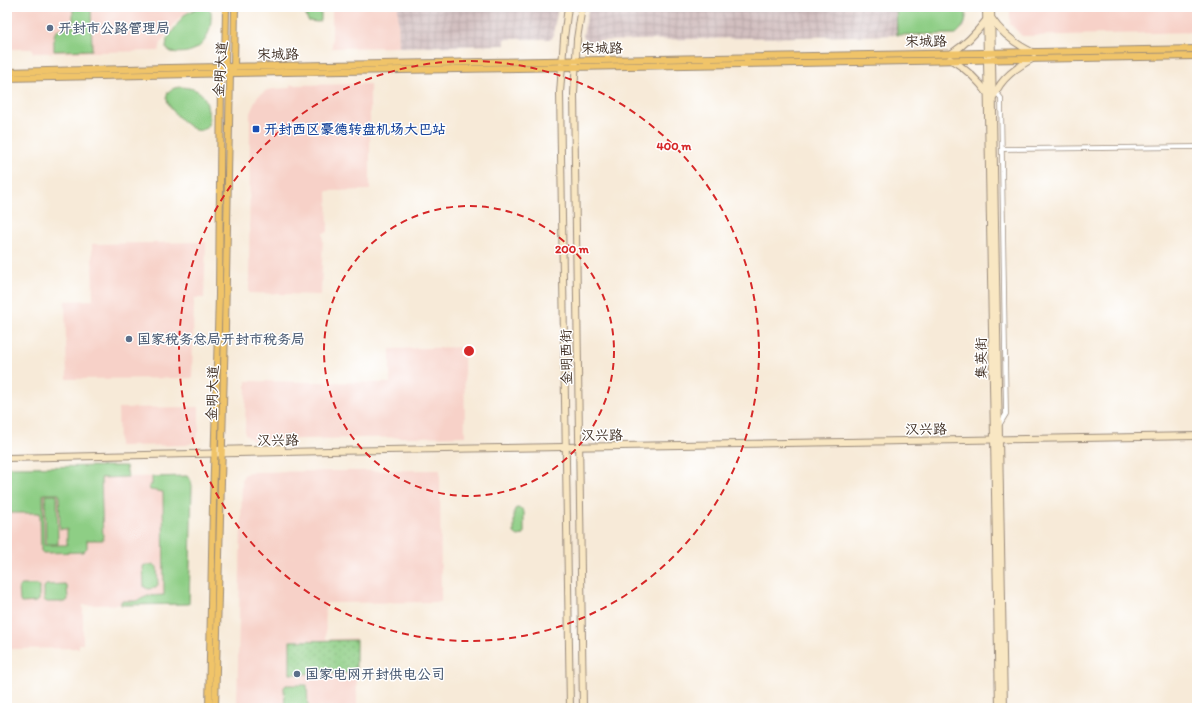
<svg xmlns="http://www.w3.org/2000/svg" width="1204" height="715" viewBox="0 0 1204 715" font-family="Itim,'LXGW WenKai TC',sans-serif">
<defs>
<pattern id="industrial-grid" width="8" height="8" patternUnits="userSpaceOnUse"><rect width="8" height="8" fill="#d2bfc0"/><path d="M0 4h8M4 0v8" fill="none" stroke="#b5a4a5"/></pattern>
<pattern id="garden-dots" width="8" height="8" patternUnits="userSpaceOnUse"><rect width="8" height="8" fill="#8ece85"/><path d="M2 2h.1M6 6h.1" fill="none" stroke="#7bb172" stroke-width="1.8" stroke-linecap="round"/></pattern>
</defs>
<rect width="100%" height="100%" fill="#fff"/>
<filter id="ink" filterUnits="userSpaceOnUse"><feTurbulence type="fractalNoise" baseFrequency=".025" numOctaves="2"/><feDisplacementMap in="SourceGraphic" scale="8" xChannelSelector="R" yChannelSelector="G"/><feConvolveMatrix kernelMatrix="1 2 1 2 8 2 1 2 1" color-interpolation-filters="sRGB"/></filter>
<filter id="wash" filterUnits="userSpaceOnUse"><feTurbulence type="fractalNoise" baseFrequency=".012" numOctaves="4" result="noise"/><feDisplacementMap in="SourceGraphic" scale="16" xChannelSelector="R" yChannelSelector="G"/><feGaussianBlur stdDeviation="0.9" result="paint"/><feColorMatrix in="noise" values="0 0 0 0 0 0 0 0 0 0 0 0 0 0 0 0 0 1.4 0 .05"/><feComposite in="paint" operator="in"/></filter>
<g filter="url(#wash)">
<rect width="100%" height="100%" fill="#f7ead8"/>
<!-- built -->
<g fill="#f7d1c8">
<path d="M 7,7 L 198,7 L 190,10 L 180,17 L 168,32 L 161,43 L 159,51 L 33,53 L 32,49 L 7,49 Z"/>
<path d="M 332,7 L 398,7 L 399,47 L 332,48 Z"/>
<path d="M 1010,7 L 1197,7 L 1197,32 L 1022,36 L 1010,24 Z"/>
<path d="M 370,84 L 370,190 L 327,191 L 328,232 L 323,233 L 321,295 L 249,293 L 250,113 L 257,97 L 267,90 L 274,89 L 290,88 L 290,85 Z"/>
<path d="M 206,242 L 204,298 L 194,298 L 192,378 L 67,379 L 65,301 L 93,300 L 92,244 Z"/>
<path d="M 464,347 L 465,436 L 252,440 L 245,434 L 246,381 L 390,383 L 390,349 Z"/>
<path d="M 199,407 L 199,431 L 196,438 L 192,443 L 186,445 L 119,446 L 118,408 Z"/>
<path d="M 440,470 L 441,602 L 325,603 L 326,639 L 356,638 L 357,708 L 237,708 L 242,479 L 244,475 L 249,472 Z"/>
<path d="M 187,476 L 191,481 L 192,486 L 189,604 L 83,605 L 83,644 L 79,644 L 79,648 L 7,649 L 7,479 Z"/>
</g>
<!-- industrial -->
<g fill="url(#industrial-grid)">
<path d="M 398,7 L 558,7 L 552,39 L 505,39 L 505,45 L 399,47 Z"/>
<path d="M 589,7 L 966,7 L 966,22 L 964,27 L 956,34 L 586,41 L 583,36 Z"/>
</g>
<!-- green -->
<g fill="#8ece85" stroke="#647c52" fill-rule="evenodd">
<path d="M 73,7 L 91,7 L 92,50 L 54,51 C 54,29 52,30 73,27 Z"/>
<path d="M 199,7 L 206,7 L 211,11 C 213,38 199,57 171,52 L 166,48 L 167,39 L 184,15 Z"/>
<path d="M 303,7 L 321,7 L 321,21 L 318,22 L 308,21 Z"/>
<path d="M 896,7 L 966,7 C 966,21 967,24 956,34 L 897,35 Z"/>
<path d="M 180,87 C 198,88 206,93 208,111 C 210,118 210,124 205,129 C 202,130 199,131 196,130 C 182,124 148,91 180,87 Z"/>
<path d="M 126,466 L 128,477 L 101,478 L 103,540 L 87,540 L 87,548 L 83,552 L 43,553 L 41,551 L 40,513 L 7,513 L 7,467 ZM 43,494 L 59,494 L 60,529 L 67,529 L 67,545 L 44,545 Z"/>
<path d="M 187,476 L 191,481 L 192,486 L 189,604 L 121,605 L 121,601 L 136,601 L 148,596 L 164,595 L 163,492 L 150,490 L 149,485 L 152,485 L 152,477 Z"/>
<path d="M 45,495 L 57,495 L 58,544 L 46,544 Z"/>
<path d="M 517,508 L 522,509 L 524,512 L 524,533 L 523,535 L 518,536 L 514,533 L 514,512 L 515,509 Z"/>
<path d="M 145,565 L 155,565 L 157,567 L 158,585 L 156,588 L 148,589 L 144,587 L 143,566 Z"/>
<path d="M 65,584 L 67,586 L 68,600 L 65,602 L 47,602 L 44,600 L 44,587 L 46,585 Z"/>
<path d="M 22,585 L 37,585 L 39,587 L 39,600 L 37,602 L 21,603 L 20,601 L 19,587 Z"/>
<path d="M 286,685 L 307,685 L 308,708 L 285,708 L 284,687 Z"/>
</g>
<!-- garden -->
<path fill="url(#garden-dots)" stroke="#647c52" d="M 356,640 L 356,673 L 290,674 L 290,641 Z"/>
</g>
<g filter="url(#ink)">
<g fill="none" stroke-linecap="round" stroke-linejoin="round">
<!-- street casing -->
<g stroke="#998a7b" stroke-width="5.5">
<g id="street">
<path d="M 995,91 L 1001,98 L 1006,414 L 1000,424"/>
<path d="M 1002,149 L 1197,147"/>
</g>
</g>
<!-- secondary casing -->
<g stroke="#998a7b" stroke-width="8">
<g id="secondary">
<path d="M 568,7 L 564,38 L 560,93 L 570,708"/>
<path d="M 582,7 L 577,39 L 574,94 L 583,708"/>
<path d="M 986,7 L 999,708"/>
<path d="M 991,7 L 1004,708"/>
<path d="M 992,19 C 1002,34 1016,44 1032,52"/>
<path d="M 952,53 C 966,44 977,32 987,19"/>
<path d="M 950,59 C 965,68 978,80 988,94"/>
<path d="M 994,96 C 1001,78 1017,67 1034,58"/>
<path d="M 217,450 L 282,448"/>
<path d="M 7,458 L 330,451 L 1197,436"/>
</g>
</g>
<!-- primary casing -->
<g stroke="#998a7b" stroke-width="8">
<g id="primary">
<path d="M 7,72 L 167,68 L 1197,49"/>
<path d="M 7,78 L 286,72 L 1197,56"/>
<path d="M 209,708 L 213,504 L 219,295 L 221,74 L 225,67 L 226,7"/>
<path d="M 215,708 L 225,329 L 230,73 L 234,67 L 235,7"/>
</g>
</g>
<!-- street -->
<use href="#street" stroke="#fff" stroke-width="4"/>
<!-- secondary -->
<use href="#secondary" stroke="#f9e7c3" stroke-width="6"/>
<!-- primary -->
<use href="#primary" stroke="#f0c469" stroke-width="6"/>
</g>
</g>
<!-- distance rings -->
<g fill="none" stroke="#d62828" stroke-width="2" stroke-dasharray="7 5">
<circle cx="469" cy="351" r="145"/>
<circle cx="469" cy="351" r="290"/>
</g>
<!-- markers -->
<g fill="#5c6f8a" stroke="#fff" stroke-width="1.5">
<circle cx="50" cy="28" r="4"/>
<circle cx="129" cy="339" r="4"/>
<circle cx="297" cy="674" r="4"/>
</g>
<rect fill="#1a4fb4" stroke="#fff" stroke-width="1.5" x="252" y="125" width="8" height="8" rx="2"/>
<g text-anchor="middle" stroke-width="3" stroke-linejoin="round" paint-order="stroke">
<!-- service labels -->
<g font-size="14" font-weight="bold" fill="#4e5e75" stroke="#fff" text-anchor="start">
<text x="58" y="33">开封市公路管理局</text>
<text x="137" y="344">国家税务总局开封市税务局</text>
<text x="305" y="679">国家电网开封供电公司</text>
</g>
<!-- street labels -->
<g font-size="14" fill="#3b2a1e" stroke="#fff">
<text transform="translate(926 41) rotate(-1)" y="5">宋城路</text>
<text transform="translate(602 48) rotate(-1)" y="5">宋城路</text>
<text transform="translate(278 54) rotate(-1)" y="5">宋城路</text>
<text transform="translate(220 69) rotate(-86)" y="5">金明大道</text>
<text transform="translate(566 357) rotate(-91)" y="5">金明西街</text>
<text transform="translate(981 358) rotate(-91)" y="5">集英街</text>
<text transform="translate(212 393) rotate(-88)" y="5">金明大道</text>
<text transform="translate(926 429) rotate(-1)" y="5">汉兴路</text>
<text transform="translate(602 435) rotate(-1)" y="5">汉兴路</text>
<text transform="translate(278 440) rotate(-1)" y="5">汉兴路</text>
</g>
<!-- transit labels -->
<g font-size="14" font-weight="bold" fill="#164399" stroke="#fff" text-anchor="start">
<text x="264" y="134">开封西区豪德转盘机场大巴站</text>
</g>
</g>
<circle cx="469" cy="351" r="6" fill="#d62828" stroke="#fff" stroke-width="2"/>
<g font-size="12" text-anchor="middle" font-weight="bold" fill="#d62828" stroke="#fff" stroke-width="3" stroke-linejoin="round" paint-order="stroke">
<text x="674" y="150">400 m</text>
<text x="572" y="253">200 m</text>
</g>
<!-- margin -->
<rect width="1204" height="715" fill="none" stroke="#fff" stroke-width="24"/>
</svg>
